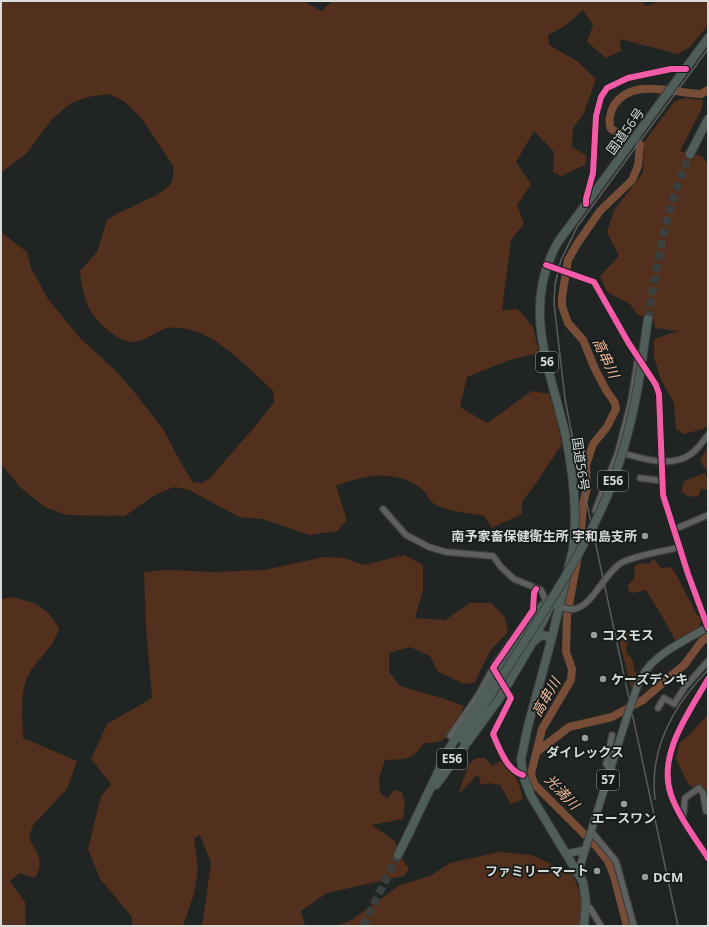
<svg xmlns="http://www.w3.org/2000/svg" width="709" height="927" viewBox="0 0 709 927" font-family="'Open Sans','Noto Sans JP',sans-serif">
<rect width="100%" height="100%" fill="#202422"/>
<!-- green -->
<g fill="#52301d">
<path d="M 1,1 L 303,1 L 321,11 L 333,1 L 641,1 L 647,6 L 660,1 L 708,1 L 708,25 L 690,47 L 678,54 L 620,39 L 621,51 L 606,58 L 587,42 L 593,25 L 583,10 L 565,26 L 548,35 L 549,45 L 577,61 L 596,79 L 584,113 L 573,128 L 572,147 L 587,156 L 585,165 L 561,176 L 553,172 L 554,152 L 534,131 L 516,162 L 531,184 L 517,205 L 524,224 L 511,240 L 502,310 L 518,309 L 533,327 L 539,353 L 509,360 L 467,377 L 460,407 L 487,423 L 532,391 L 549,394 L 555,412 L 562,445 C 547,464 538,484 522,501 L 522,514 L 492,528 L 484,516 C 471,513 443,511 433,503 C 429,500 427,494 424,491 C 399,468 364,475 336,486 L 347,520 L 337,531 L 309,535 L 263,519 L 239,517 L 189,490 L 174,487 L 155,495 L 125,516 L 67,515 L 45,507 L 21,488 L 1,464 L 1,232 L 27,252 L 31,268 L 48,299 L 80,338 L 115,370 L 135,393 L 163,429 L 181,463 L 193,482 L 202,483 L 210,478 L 258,423 L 274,402 L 274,392 C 256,374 219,338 195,331 C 185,329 171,325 162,330 C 152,334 145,341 134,342 C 117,343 93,319 87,304 C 83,293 81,282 80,271 L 97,252 L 107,220 L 118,213 L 157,195 L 170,185 L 173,177 L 173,166 L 142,119 L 124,101 L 108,94 L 88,97 L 71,103 L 52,119 L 27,153 L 1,173 Z"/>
<path d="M 684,98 L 703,100 L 702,108 L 680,151 L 701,156 L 708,163 L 708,425 L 703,429 L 684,434 L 676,429 L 674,403 L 661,380 L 654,357 L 654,339 L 678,331 L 655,328 L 654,320 L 638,315 L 630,304 L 607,292 L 600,276 L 619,256 L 607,232 L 614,210 L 643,173 L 644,142 L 674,102 Z"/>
<path d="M 708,447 L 708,473 L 700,461 Z"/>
<path d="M 705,473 L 708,481 L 708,490 L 701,489 L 698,497 L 687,496 L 681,491 L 684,481 Z"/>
<path d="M 404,555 L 423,565 L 423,590 L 415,618 L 445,620 L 470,603 L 491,603 L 505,617 L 508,632 L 490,651 L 475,682 L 464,684 L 437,671 L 430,656 L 410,647 L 389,653 L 389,672 L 400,686 L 442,698 L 464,706 C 453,730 454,743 424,743 C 412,761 405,759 385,760 L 379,778 L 380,792 L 387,799 L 394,790 L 402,792 L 405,803 L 403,819 L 372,825 L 395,841 L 399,854 L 409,869 L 404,876 L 327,893 L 301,911 L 305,926 L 201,926 L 203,920 L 211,863 L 200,835 L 194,838 L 198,869 L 194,894 L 183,926 L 132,926 L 132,917 L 100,879 L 88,849 L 101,796 L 111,784 L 91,759 L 107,724 L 152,698 L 146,626 L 144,572 L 166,570 L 214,572 L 265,570 L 323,557 L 344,558 L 364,565 Z"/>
<path d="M 652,560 L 655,560 L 661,568 L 671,567 L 676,574 L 697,615 L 701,617 C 703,632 687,636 676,642 L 666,623 L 646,590 L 633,593 L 629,591 L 628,585 C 635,579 636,576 634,567 L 640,563 L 648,564 Z"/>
<path d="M 10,597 C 35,602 46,605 59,629 C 53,650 31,663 25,683 C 20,700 23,721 23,738 L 77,761 L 67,789 L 33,825 L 29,838 C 37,853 45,862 35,878 L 20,873 L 10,881 L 25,902 L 26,926 L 1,926 L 1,599 Z"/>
<path d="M 625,631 L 630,632 L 626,651 L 633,661 L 634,670 L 637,674 L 632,691 L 620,644 Z"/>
<path d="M 708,714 L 708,792 L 701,785 L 692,787 L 687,782 L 676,759 L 679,743 L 689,735 Z"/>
<path d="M 476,758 L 485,758 L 492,766 L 500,761 C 514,769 520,784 523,799 L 511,804 L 500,785 L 488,783 L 480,785 L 480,778 L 477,775 L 461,792 L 459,792 L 469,764 Z"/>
<path d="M 499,852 L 531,855 L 572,873 C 578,888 590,911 578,926 L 334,926 L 350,921 L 400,885 L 430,876 L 450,863 Z"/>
</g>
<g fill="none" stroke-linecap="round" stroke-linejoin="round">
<!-- river -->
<g stroke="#774d37" stroke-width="8">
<path d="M 538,751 L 569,727 L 612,717 L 643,700 L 685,664 L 701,642 L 708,637"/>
<path d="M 627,926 L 614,876 L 608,861 L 596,846 L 534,784 L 531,774 L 542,729 L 571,680 L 572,669 L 566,652 L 567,616 L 580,545 L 583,504 L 587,488 L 586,465 L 593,444 L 607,427 L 616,409 L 615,403 L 606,390 L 595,369 L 583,340 L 568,323 L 562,306 L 562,297 L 568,260 L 577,244 L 600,211 L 632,180 L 638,166 L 640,144 L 611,129 C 608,122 610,112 614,105 C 633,77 673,93 701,94 L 708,90"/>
</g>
<!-- highway-tunnel -->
<g stroke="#3b403e" stroke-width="8" stroke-dasharray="8 4" stroke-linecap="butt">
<path d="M 648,319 C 657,260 666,210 690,154"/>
<path d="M 363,926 L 398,855"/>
</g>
<!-- minor casing -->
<g stroke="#3b3e3c" stroke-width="8">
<g id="minor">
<path d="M 586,203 L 586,199 L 593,173 L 596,116 L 601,97 L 607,88 L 628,78 L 671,69 L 686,69"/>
<path d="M 546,265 L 594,282 L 628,342 L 656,385 L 659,394 L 663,495 L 688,574 L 708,628"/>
<path d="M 638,357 L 631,401 L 618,452 C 641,458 670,469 691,454 C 698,449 703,441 708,435"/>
<path d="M 640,478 L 663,481"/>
<path d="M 383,509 L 406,535 L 429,547 L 446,552 L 493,556 L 501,567 L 514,579 L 541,590 L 550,609"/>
<path d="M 595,511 L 618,452"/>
<path d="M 675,529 L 708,515"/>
<path d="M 559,606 C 564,608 569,610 574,609 C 592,607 606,570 623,562 C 640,554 662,552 680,547"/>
<path d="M 494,670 L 493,668 L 496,662 L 533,610 L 534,593 L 536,589"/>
<path d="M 708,679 C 689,713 657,754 671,795 C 679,817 695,838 708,858"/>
<path d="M 510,695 C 511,704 497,723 493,734 C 499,748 507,771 523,775"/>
<path d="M 658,708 L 664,698 L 674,704 L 685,687 L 708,661"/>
<path d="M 450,736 L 479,694 L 493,668"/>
<path d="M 611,770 L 606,764 L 612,735"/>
<path d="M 683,818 L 685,798 L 699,788 L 703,793 L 706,811 L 708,811"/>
<path d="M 591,831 L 616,861 L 634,926"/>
<path d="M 586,907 L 590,908 L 601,926"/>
</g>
</g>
<!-- major casing -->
<g stroke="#3b3e3c" stroke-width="9">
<g id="major">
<path d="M 637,687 C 647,656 682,643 708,627"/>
<path d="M 566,854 L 585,850"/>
<path d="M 578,873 L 624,726"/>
</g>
</g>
<!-- highway casing -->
<g stroke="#3b3e3c" stroke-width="10">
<g id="highway">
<path d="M 690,154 L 708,119"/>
<path d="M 644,346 L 648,319"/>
<path d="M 533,642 L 541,635 L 548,636 L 551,641"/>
<path d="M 463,740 L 498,683"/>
<path d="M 436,785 L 499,699 L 531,645 L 547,613"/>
<path d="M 408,835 L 449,749 L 482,696 L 543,605 L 552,604 L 559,606"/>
<path d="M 398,855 L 410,831"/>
<path d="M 584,926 L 586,902 L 583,882 L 531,796 L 523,775 L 521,759 L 528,726 L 551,641 L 573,549 C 578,512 573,473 566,437 C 551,370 520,308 558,242 L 708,38"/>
</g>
</g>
<!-- minor -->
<use href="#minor" stroke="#5d605e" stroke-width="5.5"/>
<!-- major -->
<use href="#major" stroke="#56615e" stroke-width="7"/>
<!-- highway -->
<use href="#highway" stroke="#505e59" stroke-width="8"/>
<!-- rail -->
<g stroke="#5a5d5c" stroke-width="1.5">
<path d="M 655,799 C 649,748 674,705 708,670"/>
<path d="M 678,926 L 570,425 L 565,399 L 554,303 L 555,284 L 561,260 L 577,227 L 708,49"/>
</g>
<!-- major-bridge casing -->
<g stroke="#3b3e3c" stroke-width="9" stroke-linecap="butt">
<path id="major-bridge" d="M 624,726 L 637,687"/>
</g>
<!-- highway-bridge casing -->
<g stroke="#3b3e3c" stroke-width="10" stroke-linecap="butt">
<path id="highway-bridge" d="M 498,683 C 536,622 580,561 608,494 C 627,446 638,397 644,346"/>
</g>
<!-- major-bridge -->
<use href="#major-bridge" stroke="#56615e" stroke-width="7"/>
<!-- highway-bridge -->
<use href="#highway-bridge" stroke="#505e59" stroke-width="8"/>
<!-- cycleway casing -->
<g stroke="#151c1a" stroke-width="8">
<g id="cycleway">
<path d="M 586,204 L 586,199 L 593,173 L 596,116 L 601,97 L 607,88 L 628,78 L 671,69 L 686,69"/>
<path d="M 546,265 L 594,282 L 628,342 L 656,385 L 659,394 L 663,495 L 688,574 L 708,628"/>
<path d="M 708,679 C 689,713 657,754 671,795 C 679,817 695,838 708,858"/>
<path d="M 523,775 C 507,771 499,748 493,734 L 511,698 L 493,668 L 533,610 L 534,593 L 536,589"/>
</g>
</g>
<!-- cycleway -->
<use href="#cycleway" stroke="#f35aa7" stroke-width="6"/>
</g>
<!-- markers -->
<g fill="#979c9a" stroke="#151c1a" stroke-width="1.5">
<circle cx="645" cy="536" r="4"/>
<circle cx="594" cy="635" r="4"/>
<circle cx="603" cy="679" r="4"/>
<circle cx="585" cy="738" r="4"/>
<circle cx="624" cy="804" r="4"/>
<circle cx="597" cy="871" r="4"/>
<circle cx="645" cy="877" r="4"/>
</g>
<g text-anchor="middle" stroke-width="3.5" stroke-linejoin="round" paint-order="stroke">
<!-- shield labels -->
<g fill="#151c1a" stroke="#9da2a0" stroke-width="1">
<rect x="536" y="352" width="22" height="20" rx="3"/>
<rect x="598" y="471" width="30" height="20" rx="3"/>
<rect x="437" y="749" width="30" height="20" rx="3"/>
<rect x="597" y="770" width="22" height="20" rx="3"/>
</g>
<g font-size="12" font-weight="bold" fill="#d7dcda">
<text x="547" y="366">56</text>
<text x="613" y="485">E56</text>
<text x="452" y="763">E56</text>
<text x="608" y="784">57</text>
</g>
<!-- street labels -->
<g font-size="13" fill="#d7dcda" stroke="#151c1a">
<text transform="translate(625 131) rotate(-54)" y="5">国道56号</text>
<text transform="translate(581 464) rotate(82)" y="5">国道56号</text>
</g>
<!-- poi labels -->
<g font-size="13" font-weight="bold" fill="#d7dcda" stroke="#151c1a" text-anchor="start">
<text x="637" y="541" text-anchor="end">南予家畜保健衛生所 宇和島支所</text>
<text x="602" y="640">コスモス</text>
<text x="611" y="684">ケーズデンキ</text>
<text x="585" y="757" text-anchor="middle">ダイレックス</text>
<text x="624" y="823" text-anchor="middle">エースワン</text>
<text x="589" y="876" text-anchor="end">ファミリーマート</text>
<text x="653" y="882">DCM</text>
</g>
<!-- water labels -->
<g font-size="14" font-style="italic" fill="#f6b99a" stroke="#151c1a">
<text transform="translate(606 358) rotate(65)" y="5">高串川</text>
<text transform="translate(546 697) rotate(-60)" y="5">高串川</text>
<text transform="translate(562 792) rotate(46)" y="5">光満川</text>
</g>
</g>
<!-- border -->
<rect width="709" height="927" fill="none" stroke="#d7dcda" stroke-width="4"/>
</svg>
